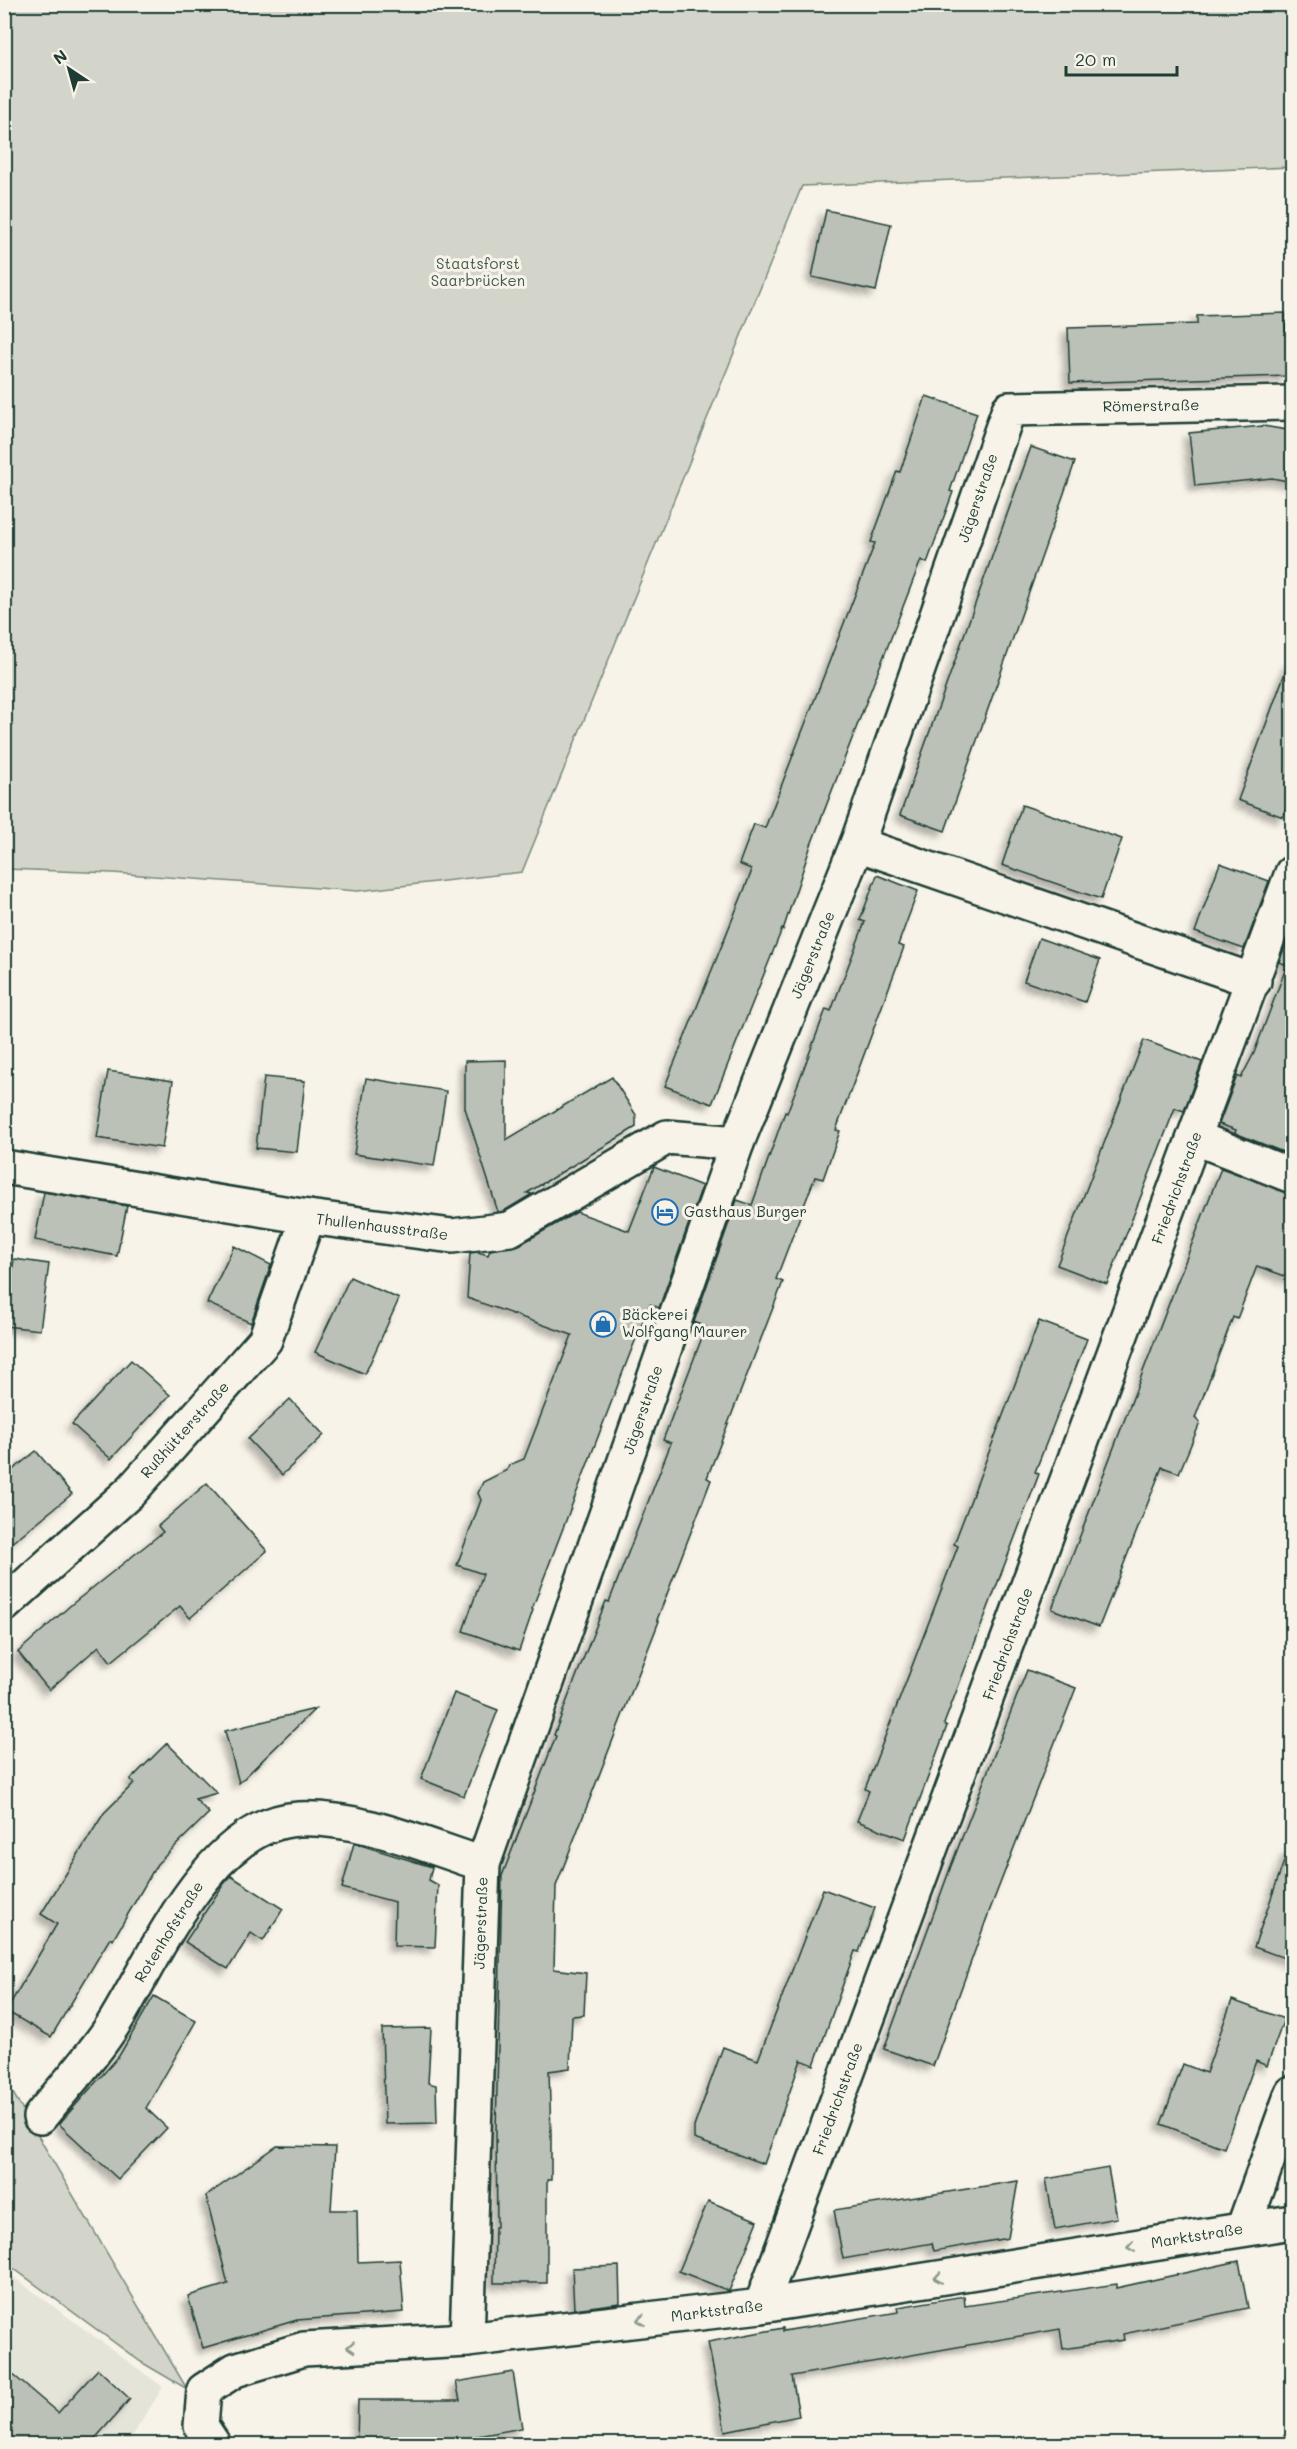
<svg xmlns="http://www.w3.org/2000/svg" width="1297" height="2449" viewBox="0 0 1297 2449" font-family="Mali,sans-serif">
<defs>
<filter id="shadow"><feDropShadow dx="-5.5" dy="5.5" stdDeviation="3" flood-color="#0004"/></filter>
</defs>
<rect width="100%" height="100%" fill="#f7f3e8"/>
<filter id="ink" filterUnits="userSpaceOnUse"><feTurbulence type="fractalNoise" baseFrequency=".0167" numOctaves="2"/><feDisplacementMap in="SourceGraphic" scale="12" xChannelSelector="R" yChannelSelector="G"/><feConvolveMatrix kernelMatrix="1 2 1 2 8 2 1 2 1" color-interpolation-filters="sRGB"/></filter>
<g filter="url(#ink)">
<!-- built -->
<path fill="#e5e4d9" d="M 4,2270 L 163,2387 L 130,2440 L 134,2444 L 5,2444 Z"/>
<!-- green -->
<g fill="#d3d5ca" stroke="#79897f" stroke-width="1.5">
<path d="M 5,4 L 1292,5 L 1292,167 L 802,186 L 522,872 L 358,891 L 113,873 L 5,869 Z"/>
<path d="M 4,2079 L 7,2083 L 187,2389 L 141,2362 L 5,2262 Z"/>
</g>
<!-- building -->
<g fill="#bbc1b6" stroke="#1f3d34" stroke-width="1.5" filter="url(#shadow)">
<path d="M 826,210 L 891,224 L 876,291 L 812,277 Z"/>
<path d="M 1285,313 L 1287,376 L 1070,383 L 1068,328 L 1197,324 L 1197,316 Z"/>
<path d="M 926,396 L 977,413 L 950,491 L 953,492 L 927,563 L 921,560 L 811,845 L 783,930 L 782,929 L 712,1104 L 665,1086 L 751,873 L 751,869 L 739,864 L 754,824 L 765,828 L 875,543 L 871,542 L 897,471 L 900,472 Z"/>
<path d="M 1263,426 L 1293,431 L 1293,482 L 1272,478 L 1195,486 L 1189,433 Z"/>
<path d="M 1031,447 L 1075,462 L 945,831 L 900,815 Z"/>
<path d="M 1289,662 L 1293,663 L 1293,790 L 1283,817 L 1238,800 Z"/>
<path d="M 1022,805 L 1122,839 L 1101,899 L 1002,865 Z"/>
<path d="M 1220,863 L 1269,881 L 1244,949 L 1195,932 Z"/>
<path d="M 877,875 L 918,891 L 898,945 L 904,947 L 836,1130 L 840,1131 L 823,1179 L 815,1177 L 776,1279 L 783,1282 L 707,1478 L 711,1480 L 657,1620 L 659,1621 L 556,1886 L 554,1969 L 586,1973 L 584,2015 L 572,2016 L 570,2068 L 549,2071 L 551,2134 L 551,2180 L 547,2180 L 547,2283 L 494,2283 L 495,2227 L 497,2227 L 496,2132 L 502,1876 L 556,1736 L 554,1735 L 571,1690 L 606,1601 L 609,1602 L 671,1443 L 663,1440 L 706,1327 L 694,1322 L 737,1200 L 752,1205 L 785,1112 L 787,1113 L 826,1009 L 831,1011 L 865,922 L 860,920 Z"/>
<path d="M 1293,926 L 1293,1156 L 1235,1133 L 1236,1130 L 1219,1124 L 1237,1076 L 1241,1078 L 1254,1053 L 1287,965 L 1279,962 Z"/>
<path d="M 1039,938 L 1100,960 L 1085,1002 L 1024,981 Z"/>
<path d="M 1144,1040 L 1202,1062 L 1184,1111 L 1175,1108 L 1107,1284 L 1057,1265 Z"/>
<path d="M 506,1060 L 506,1140 L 612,1077 L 636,1115 L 636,1127 L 527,1193 L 532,1194 L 504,1211 L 498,1212 L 465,1108 L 465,1061 Z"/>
<path d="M 108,1071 L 173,1081 L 162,1148 L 97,1138 Z"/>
<path d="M 264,1077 L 305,1081 L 297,1152 L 256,1148 Z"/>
<path d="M 366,1078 L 446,1091 L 434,1166 L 354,1154 Z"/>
<path d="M 654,1167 L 702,1186 L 659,1308 L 650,1304 L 629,1356 L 532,1609 L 533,1610 L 519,1651 L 463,1631 L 483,1574 L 457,1565 L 481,1500 L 478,1493 L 483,1482 L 507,1470 L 509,1465 L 524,1459 L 572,1335 L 467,1298 L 470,1253 L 478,1252 L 488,1255 L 490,1250 L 519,1245 L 577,1212 L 629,1231 Z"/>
<path d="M 1221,1168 L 1293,1194 L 1293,1279 L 1257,1266 L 1237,1319 L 1233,1317 L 1195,1418 L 1200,1423 L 1179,1473 L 1162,1467 L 1099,1627 L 1052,1609 Z"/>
<path d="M 44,1192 L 127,1206 L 117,1256 L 35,1240 Z"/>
<path d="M 234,1246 L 271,1265 L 251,1323 L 207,1303 Z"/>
<path d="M 14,1259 L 49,1264 L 40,1330 L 5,1326 Z"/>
<path d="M 350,1277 L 399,1299 L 365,1374 L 315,1352 Z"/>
<path d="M 1039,1321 L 1087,1339 L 1035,1472 L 1039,1474 L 944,1724 L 947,1726 L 905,1839 L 857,1821 L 869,1791 L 865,1789 L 958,1546 L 954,1544 Z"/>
<path d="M 131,1360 L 170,1395 L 111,1459 L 72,1424 Z"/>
<path d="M 290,1399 L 324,1435 L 282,1475 L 248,1439 Z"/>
<path d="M 36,1451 L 72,1494 L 4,1549 L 4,1477 Z"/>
<path d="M 207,1483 L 267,1551 L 190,1618 L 180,1606 L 111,1662 L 99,1646 L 49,1690 L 18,1652 L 72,1604 L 163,1532 L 158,1526 Z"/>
<path d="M 1027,1670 L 1076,1688 L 989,1912 L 933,2066 L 884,2049 L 951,1866 Z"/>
<path d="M 454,1693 L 498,1710 L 464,1796 L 421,1779 Z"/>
<path d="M 315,1709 L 239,1783 L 225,1731 Z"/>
<path d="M 167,1743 L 217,1793 L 195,1799 L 209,1813 L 157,1864 L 113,1940 L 110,1938 L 51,2037 L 6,2011 L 57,1924 L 41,1914 L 104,1813 L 134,1783 L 130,1780 Z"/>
<path d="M 354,1843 L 432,1867 L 429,1880 L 438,1885 L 435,1947 L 394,1946 L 395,1902 L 342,1888 Z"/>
<path d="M 1288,1850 L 1293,1850 L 1293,1961 L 1254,1947 Z"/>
<path d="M 231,1876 L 283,1909 L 263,1941 L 251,1933 L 228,1969 L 185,1942 L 223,1885 Z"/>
<path d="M 823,1889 L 875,1908 L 859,1952 L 855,1951 L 814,2065 L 801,2060 L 764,2164 L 694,2139 L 694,2127 L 723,2047 L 758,2060 Z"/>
<path d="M 154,1996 L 196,2021 L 146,2108 L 167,2128 L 118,2179 L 59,2124 L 119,2056 Z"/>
<path d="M 1232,2000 L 1284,2019 L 1267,2066 L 1256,2061 L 1224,2148 L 1161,2124 L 1183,2064 L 1206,2073 Z"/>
<path d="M 431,2028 L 428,2083 L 436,2085 L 437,2123 L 385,2124 L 382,2029 Z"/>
<path d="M 277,2146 L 335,2147 L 331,2210 L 357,2210 L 358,2262 L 400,2260 L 404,2312 L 297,2320 L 203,2348 L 188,2296 L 228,2284 L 206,2196 Z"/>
<path d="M 1108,2168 L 1117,2218 L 1055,2229 L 1046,2179 Z"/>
<path d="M 1018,2181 L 1008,2238 L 934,2251 L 932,2243 L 843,2259 L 834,2210 Z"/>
<path d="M 708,2201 L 758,2221 L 729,2291 L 679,2271 Z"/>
<path d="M 1239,2261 L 1248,2308 L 1123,2334 L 1124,2340 L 1063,2349 L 1060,2329 L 792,2376 L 799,2416 L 725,2431 L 708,2342 L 783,2328 L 783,2331 L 899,2312 L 898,2307 L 964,2296 L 965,2306 L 1116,2284 L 1116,2288 Z"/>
<path d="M 619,2266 L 620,2303 L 574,2309 L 572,2268 Z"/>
<path d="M 4,2367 L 58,2413 L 98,2369 L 130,2399 L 92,2442 L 95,2445 L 4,2445 Z"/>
<path d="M 513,2372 L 522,2428 L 428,2445 L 357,2445 L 358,2400 L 460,2400 L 456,2382 Z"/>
</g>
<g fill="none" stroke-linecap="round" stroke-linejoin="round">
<!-- minor casing -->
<g stroke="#1f3d34" stroke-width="38">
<g id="minor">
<path d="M 857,844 L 1254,981"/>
<path d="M 1196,1138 L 1292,1176"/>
<path d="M 4,1167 L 308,1217 L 452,1236 L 510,1229 L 667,1137 L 737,1143"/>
<path d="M 4,1605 L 131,1491 L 265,1340 L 308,1217"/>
<path d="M 40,2117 C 64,2087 96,2053 116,2020 C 156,1955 210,1824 298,1819 C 360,1816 426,1846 483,1864"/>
<path d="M 1243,2229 L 1292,2093"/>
<path d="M 761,2306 L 1292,873"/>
<path d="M 467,2340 L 483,1864 L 737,1143 L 857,844 L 1009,409 L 1292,403"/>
<path d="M 213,2444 L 201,2426 L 204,2390 L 235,2370 L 304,2349 L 467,2340 L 761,2306 L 1292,2222"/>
</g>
</g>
<!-- minor -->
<use href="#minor" stroke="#f7f3e8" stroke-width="33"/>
</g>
<!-- one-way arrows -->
<defs><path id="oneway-chevron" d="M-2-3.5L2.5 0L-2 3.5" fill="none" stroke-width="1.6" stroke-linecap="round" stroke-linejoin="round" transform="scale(1.5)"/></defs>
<g stroke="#8b988e">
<use href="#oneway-chevron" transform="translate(1131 2247) rotate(171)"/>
<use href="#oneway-chevron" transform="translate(938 2278) rotate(171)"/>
<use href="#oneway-chevron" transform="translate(641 2320) rotate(173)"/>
<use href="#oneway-chevron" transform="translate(351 2347) rotate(177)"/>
</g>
</g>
<!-- icons -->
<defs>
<g id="hotel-ring" transform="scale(1.35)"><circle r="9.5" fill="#f7f3e8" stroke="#1f6fb2" stroke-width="1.5"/><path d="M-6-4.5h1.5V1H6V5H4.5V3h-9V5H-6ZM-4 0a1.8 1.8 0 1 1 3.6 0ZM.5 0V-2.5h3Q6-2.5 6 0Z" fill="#1f6fb2"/></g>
<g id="shop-ring" transform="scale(1.35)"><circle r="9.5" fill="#f7f3e8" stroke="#1f6fb2" stroke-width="1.5"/><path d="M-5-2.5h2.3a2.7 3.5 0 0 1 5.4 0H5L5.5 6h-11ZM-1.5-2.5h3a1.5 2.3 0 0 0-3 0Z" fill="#1f6fb2"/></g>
</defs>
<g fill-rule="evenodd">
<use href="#hotel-ring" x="665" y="1212"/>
<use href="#shop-ring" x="603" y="1324"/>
</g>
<g text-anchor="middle" stroke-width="6" stroke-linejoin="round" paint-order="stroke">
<!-- park labels -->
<g font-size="15" fill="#435b52" stroke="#f7f3e8">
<text x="478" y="269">Staatsforst<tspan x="478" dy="17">Saarbrücken</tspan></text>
</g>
<!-- street labels -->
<g font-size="15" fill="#1f3d34" stroke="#f7f3e8">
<text transform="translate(1151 406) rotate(-1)" y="5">Römerstraße</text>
<text transform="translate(978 498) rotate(-71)" y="5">Jägerstraße</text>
<text transform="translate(813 955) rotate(-68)" y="5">Jägerstraße</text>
<text transform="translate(1177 1188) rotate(-70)" y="5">Friedrichstraße</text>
<text transform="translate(382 1227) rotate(7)" y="5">Thullenhausstraße</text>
<text transform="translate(643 1410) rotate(-71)" y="5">Jägerstraße</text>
<text transform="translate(185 1430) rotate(-48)" y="5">Rußhütterstraße</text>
<text transform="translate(1008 1644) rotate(-70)" y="5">Friedrichstraße</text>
<text transform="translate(481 1923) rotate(-88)" y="5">Jägerstraße</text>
<text transform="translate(169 1932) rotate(-58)" y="5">Rotenhofstraße</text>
<text transform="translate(838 2099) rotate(-70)" y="5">Friedrichstraße</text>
<text transform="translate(1197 2236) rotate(-9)" y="5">Marktstraße</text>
<text transform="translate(717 2311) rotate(-7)" y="5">Marktstraße</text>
</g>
<!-- poi labels -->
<g font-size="15" fill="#1f3d34" stroke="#f7f3e8" text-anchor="start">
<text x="684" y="1217">Gasthaus Burger</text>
<text x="622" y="1320">Bäckerei<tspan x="622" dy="17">Wolfgang Maurer</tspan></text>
</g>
</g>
<!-- margin -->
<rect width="1297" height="2449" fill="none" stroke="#f7f3e8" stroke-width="24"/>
<rect x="12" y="12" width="1273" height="2425" fill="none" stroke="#1f3d34" stroke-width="2" filter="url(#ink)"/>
<!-- north arrow -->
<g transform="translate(69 69) rotate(324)" stroke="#f7f3e8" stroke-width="4.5" paint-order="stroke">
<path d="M0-4.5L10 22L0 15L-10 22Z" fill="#1f3d34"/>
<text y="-9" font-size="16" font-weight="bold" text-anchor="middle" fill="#1f3d34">N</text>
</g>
<!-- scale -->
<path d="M1066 66v9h111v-9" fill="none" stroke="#1f3d34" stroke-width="3"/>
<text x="1075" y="66" font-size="18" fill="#1f3d34" stroke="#f7f3e8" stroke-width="4.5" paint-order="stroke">20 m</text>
</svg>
